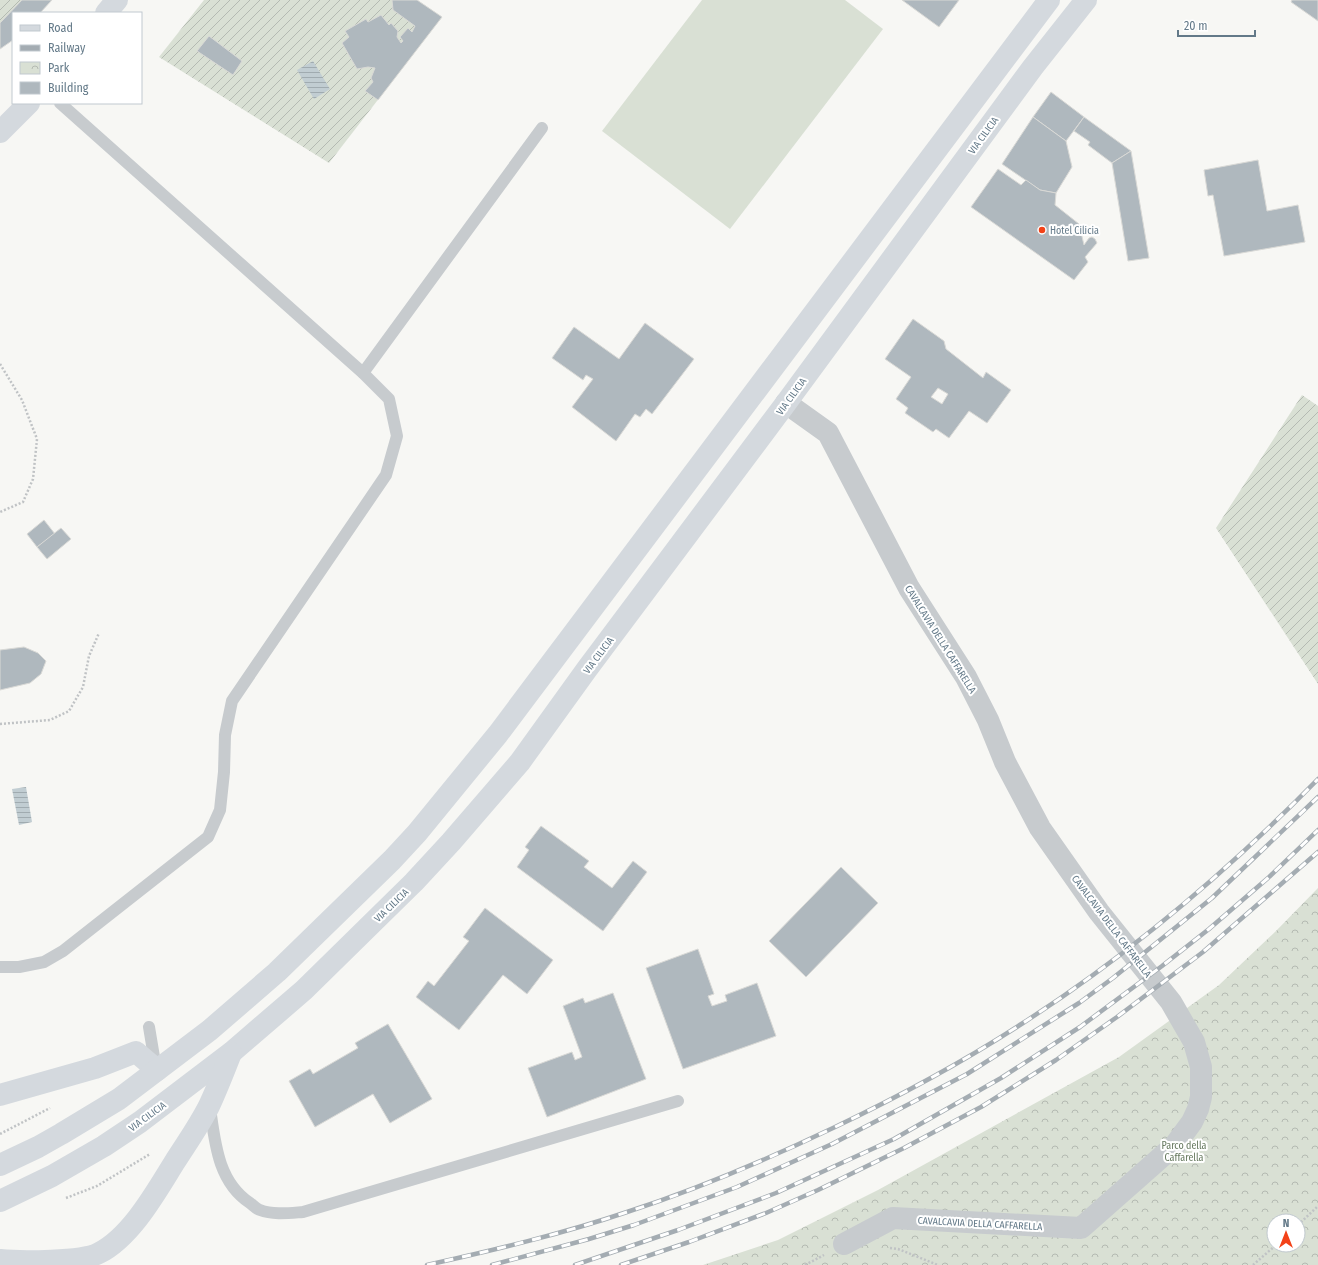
<svg xmlns="http://www.w3.org/2000/svg" width="1318" height="1265" viewBox="0 0 1318 1265" font-family="'Fira Sans Condensed',sans-serif">
<defs>
<pattern id="park-crowns" width="20" height="18" patternUnits="userSpaceOnUse"><rect width="20" height="18" fill="#d9e0d4"/><path d="M2 6a3 3 0 1 1 6 0M12 15a3 3 0 1 1 6 0" fill="none" stroke="#b4bab2"/></pattern>
<pattern id="garden-furrows" width="10" height="10" patternUnits="userSpaceOnUse"><rect width="10" height="10" fill="#d9e0d4"/><path d="M-1 1l2-2M0 10L10 0M9 11l2-2" fill="none" stroke="#b4bab2"/></pattern>
<pattern id="water-rules" width="6" height="5" patternUnits="userSpaceOnUse"><rect width="6" height="5" fill="#c1cdd2"/><path d="M0 2.5h6" fill="none" stroke="#a0abb0"/></pattern>
</defs>
<rect width="100%" height="100%" fill="#f7f7f4"/>
<!-- park -->
<path fill="url(#park-crowns)" fill-rule="evenodd" d="M 1318,888 L 1318,1265 L 703,1265 L 778,1240 L 878,1190 L 1119,1057 L 1219,985 L 1276,931 ZM 1274,1221 L 1298,1221 L 1298,1245 L 1274,1245 Z"/>
<!-- garden -->
<g fill="url(#garden-furrows)">
<path d="M 0,0 L 22,0 L 0,23 Z"/>
<path d="M 204,0 L 417,0 L 442,17 L 329,163 L 159,57 Z"/>
<path d="M 1302,395 L 1318,406 L 1318,684 L 1216,528 Z"/>
</g>
<!-- pitch -->
<path fill="#d9e0d4" d="M 702,0 L 845,0 L 883,29 L 730,229 L 602,131 Z"/>
<!-- water -->
<g fill="url(#water-rules)">
<path d="M 313,61 L 330,89 L 314,99 L 297,70 Z"/>
<path d="M 26,787 L 32,822 L 19,825 L 12,789 Z"/>
</g>
<!-- building -->
<g fill="#afb8be" stroke="#d9d9d6" fill-rule="evenodd">
<path d="M 22,0 L 52,0 L 40,13 L 13,13 L 13,40 L 0,49 L 0,23 Z"/>
<path d="M 392,0 L 417,0 L 442,17 L 378,100 L 365,91 L 373,82 L 371,78 L 375,68 L 368,67 L 357,69 L 342,43 L 349,37 L 345,31 L 366,19 L 368,22 L 381,15 L 389,25 L 391,23 L 398,31 L 397,37 L 401,43 L 403,41 L 400,37 L 408,28 L 412,32 L 415,26 L 393,10 Z"/>
<path d="M 902,0 L 959,0 L 939,27 Z"/>
<path d="M 1292,0 L 1318,0 L 1318,21 L 1291,2 Z"/>
<path d="M 209,36 L 242,61 L 233,75 L 197,51 Z"/>
<path d="M 1051,92 L 1084,117 L 1066,141 L 1033,117 Z"/>
<path d="M 1033,117 L 1066,141 L 1072,167 L 1056,193 L 1040,190 L 1002,164 Z"/>
<path d="M 1084,117 L 1131,151 L 1112,163 L 1088,145 L 1090,142 L 1074,131 Z"/>
<path d="M 1131,151 L 1149,258 L 1128,261 L 1112,163 Z"/>
<path d="M 1258,160 L 1267,211 L 1298,205 L 1305,242 L 1224,256 L 1213,195 L 1208,196 L 1204,170 Z"/>
<path d="M 998,169 L 1021,185 L 1026,180 L 1040,190 L 1056,193 L 1055,205 L 1079,224 L 1084,245 L 1089,238 L 1092,237 L 1095,239 L 1097,243 L 1085,257 L 1088,262 L 1074,280 L 971,207 Z"/>
<path d="M 913,319 L 944,341 L 946,349 L 983,378 L 986,372 L 1011,390 L 987,423 L 969,411 L 949,438 L 936,429 L 933,432 L 905,413 L 908,408 L 896,399 L 911,377 L 885,359 ZM 938,388 L 948,394 L 942,404 L 931,397 Z"/>
<path d="M 645,323 L 694,359 L 652,414 L 646,409 L 640,417 L 635,414 L 616,441 L 572,407 L 593,379 L 586,375 L 583,380 L 552,358 L 574,327 L 619,359 Z"/>
<path d="M 44,520 L 55,534 L 37,547 L 27,534 Z"/>
<path d="M 61,528 L 71,539 L 47,559 L 37,547 Z"/>
<path d="M 24,647 L 38,653 L 46,661 L 41,674 L 30,683 L 0,690 L 0,650 Z"/>
<path d="M 541,826 L 589,861 L 584,867 L 612,888 L 633,861 L 647,872 L 603,931 L 517,867 L 529,850 L 525,847 Z"/>
<path d="M 841,867 L 878,903 L 806,977 L 769,941 Z"/>
<path d="M 485,908 L 553,960 L 527,994 L 503,975 L 459,1030 L 416,997 L 428,981 L 434,986 L 469,941 L 463,937 Z"/>
<path d="M 698,949 L 714,994 L 708,996 L 712,1006 L 727,1001 L 725,995 L 757,983 L 776,1036 L 683,1069 L 646,968 Z"/>
<path d="M 613,993 L 646,1079 L 547,1117 L 528,1068 L 572,1052 L 575,1060 L 582,1057 L 563,1006 L 583,998 L 585,1003 Z"/>
<path d="M 388,1024 L 432,1099 L 390,1123 L 373,1094 L 315,1127 L 289,1081 L 310,1069 L 313,1074 L 358,1048 L 355,1043 Z"/>
</g>
<g fill="none" stroke-linecap="round" stroke-linejoin="round">
<!-- path -->
<g stroke="#c0c3c5" stroke-width="2.5" stroke-dasharray="2 2" stroke-linecap="butt">
<path d="M 0,364 L 22,400 L 37,439 L 33,479 L 23,502 L 0,512"/>
<path d="M 0,724 L 50,720 L 69,711 L 83,687 L 89,656 L 99,633"/>
<path d="M 0,1134 L 50,1108"/>
<path d="M 66,1198 L 97,1186 L 150,1154"/>
<path d="M 1298,1225 L 1318,1206"/>
<path d="M 890,1248 L 898,1249 L 938,1265"/>
<path d="M 805,1265 L 824,1255"/>
<path d="M 1253,1265 L 1276,1245"/>
</g>
<!-- lane -->
<g stroke="#c7cbce" stroke-width="12">
<path d="M 363,373 L 542,128"/>
<path d="M 0,967 L 19,967 L 44,962 L 63,951 L 208,837 L 220,810 L 224,772 L 225,735 L 232,701 L 386,475 L 397,436 L 389,399 L 363,373 L 60,103"/>
<path d="M 149,1027 L 156,1069"/>
<path d="M 210,1108 C 215,1143 218,1182 250,1203 C 253,1205 256,1209 260,1210 C 273,1215 289,1213 303,1212 L 678,1101"/>
</g>
<!-- street -->
<path stroke="#c7cbce" stroke-width="22" d="M 786,403 L 828,433 L 909,588 L 966,677 L 988,720 L 1005,762 L 1040,828 L 1099,912 L 1171,1002 L 1194,1042 L 1201,1067 L 1201,1097 L 1198,1109 L 1192,1122 L 1175,1145 L 1081,1228 L 893,1218 L 844,1244"/>
<!-- secondary -->
<g stroke="#d4d9de" stroke-width="22">
<path d="M 106,13 L 117,0"/>
<path d="M 0,132 L 29,103"/>
</g>
<!-- primary -->
<g stroke="#d4d9de" stroke-width="22">
<path d="M 0,1095 L 95,1068 L 136,1052 L 157,1070"/>
<path d="M 0,1165 L 38,1147 L 61,1134 L 119,1099 L 210,1030 L 277,972 L 392,860 L 417,833 L 498,734 L 1049,0"/>
<path d="M 0,1201 L 52,1176 L 104,1146 L 140,1122 L 232,1052 L 304,990 L 414,882 L 451,842 L 520,762 L 587,669 L 786,403 L 1033,67 L 1086,0"/>
<path d="M 0,1260 C 20,1262 83,1262 99,1253 C 131,1237 156,1192 174,1163 C 186,1144 199,1126 209,1106 C 217,1089 224,1071 231,1053"/>
</g>
<!-- rail casing -->
<g stroke="#a4acb2" stroke-width="4.5">
<g id="rail">
<path d="M 427,1265 C 494,1250 562,1234 627,1212 C 698,1189 766,1160 833,1128 C 898,1097 963,1062 1023,1023 C 1130,954 1229,870 1318,779"/>
<path d="M 492,1265 L 589,1239 L 634,1225 L 737,1187 L 832,1144 L 967,1074 L 1079,1003 L 1113,978 L 1212,898 L 1318,797"/>
<path d="M 575,1265 L 678,1230 L 776,1193 L 894,1139 L 1001,1078 L 1080,1027 L 1162,966 L 1209,929 L 1268,878 L 1318,830"/>
<path d="M 621,1265 L 689,1242 L 766,1213 L 818,1190 L 904,1148 L 981,1107 L 1056,1060 L 1117,1017 L 1203,952 L 1318,852"/>
</g>
</g>
<!-- rail -->
<use href="#rail" stroke="#fff" stroke-width="3" stroke-dasharray="9" stroke-linecap="butt"/>
</g>
<!-- markers -->
<circle fill="#f34218" stroke="#fff" stroke-width="1.5" cx="1042" cy="230" r="4"/>
<g text-anchor="middle" stroke-width="4" stroke-linejoin="round" paint-order="stroke">
<!-- street labels -->
<g font-size="10" fill="#637988" stroke="#fff">
<text transform="translate(983 135) rotate(-54)" y="4">VIA CILICIA</text>
<text transform="translate(791 396) rotate(-54)" y="4">VIA CILICIA</text>
<text transform="translate(941 639) rotate(58)" y="4">CAVALCAVIA DELLA CAFFARELLA</text>
<text transform="translate(598 655) rotate(-53)" y="4">VIA CILICIA</text>
<text transform="translate(391 905) rotate(-44)" y="4">VIA CILICIA</text>
<text transform="translate(1112 926) rotate(53)" y="4">CAVALCAVIA DELLA CAFFARELLA</text>
<text transform="translate(147 1116) rotate(-36)" y="4">VIA CILICIA</text>
<text transform="translate(980 1223) rotate(3)" y="4">CAVALCAVIA DELLA CAFFARELLA</text>
</g>
<!-- poi labels -->
<g font-size="10" fill="#637988" stroke="#fff" text-anchor="start">
<text x="1050" y="234">Hotel Cilicia</text>
</g>
<!-- park labels -->
<g font-size="10" fill="#66795f" stroke="#fff">
<text x="1184" y="1149">Parco della<tspan x="1184" dy="12">Caffarella</tspan></text>
</g>
</g>
<!-- legend -->
<rect x="12" y="12" width="130" height="92" fill="#ffffff" stroke="#c1c9cf"/>
<rect x="20" y="25" width="20" height="6" fill="#d4d9de" stroke="#c1c9cf"/>
<text x="48" y="32" font-size="12" fill="#637988">Road</text>
<rect x="20" y="45" width="20" height="6" fill="#a4acb2" stroke="#c1c9cf"/>
<text x="48" y="52" font-size="12" fill="#637988">Railway</text>
<rect x="20" y="62" width="20" height="12" fill="url(#park-crowns)" stroke="#c1c9cf"/>
<text x="48" y="72" font-size="12" fill="#637988">Park</text>
<rect x="20" y="82" width="20" height="12" fill="#afb8be" stroke="#c1c9cf"/>
<text x="48" y="92" font-size="12" fill="#637988">Building</text>
<!-- north arrow -->
<g transform="translate(1286 1233)"><circle r="19" fill="#ffffff" stroke="#c1c9cf"/>
<path d="M0-3L7 15L0 10L-7 15Z" fill="#f34218"/>
<text y="-6" font-size="11" font-weight="bold" text-anchor="middle" fill="#637988">N</text>
</g>
<!-- scale -->
<path d="M1178 30v6h77v-6" fill="none" stroke="#637988" stroke-width="2"/>
<text x="1184" y="30" font-size="12" fill="#637988" stroke="#ffffff" stroke-width="3" paint-order="stroke">20 m</text>
</svg>
